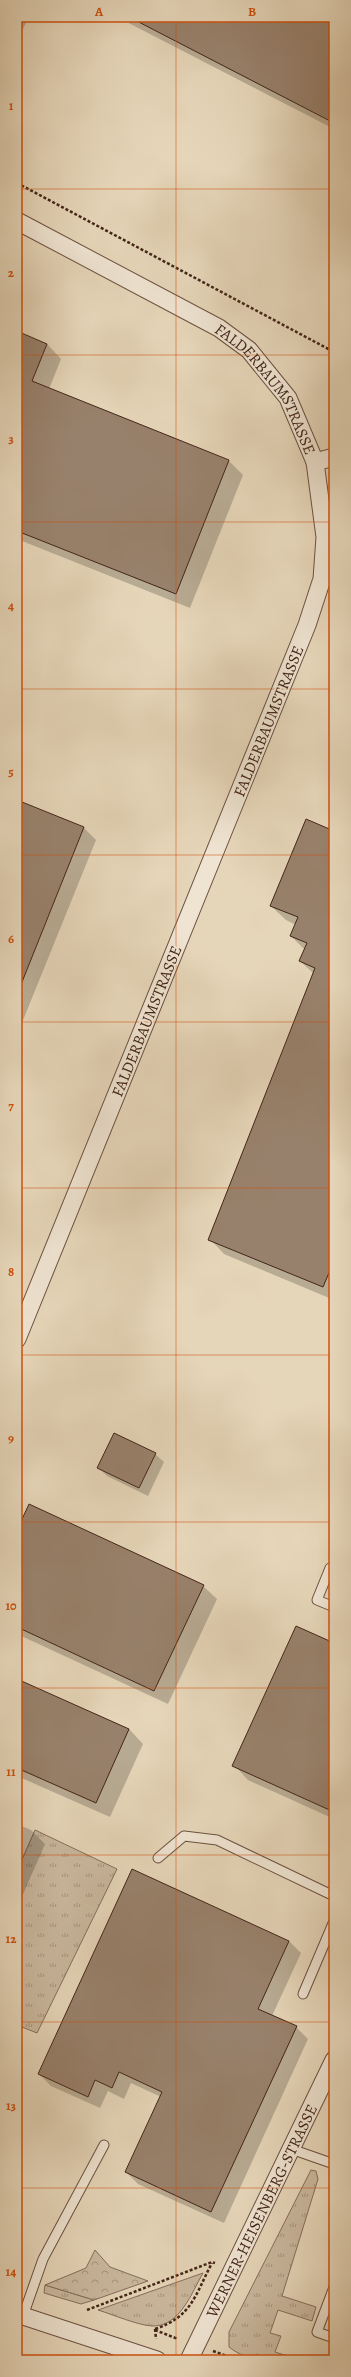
<svg xmlns="http://www.w3.org/2000/svg" width="351" height="2377" viewBox="0 0 351 2377" font-family="Alegreya,serif">
<defs>
<pattern id="grass-tufts" width="24" height="20" patternUnits="userSpaceOnUse"><rect width="24" height="20" fill="#cab89e"/><path d="M3 7l-1-3M5 7V3M7 7l1-3M15 17l-1-3M17 17v-4M19 17l1-3" fill="none" stroke="#a69580"/></pattern>
<pattern id="forest-crowns" width="20" height="18" patternUnits="userSpaceOnUse"><rect width="20" height="18" fill="#cab89e"/><path d="M2 6a3 3 0 1 1 6 0M12 15a3 3 0 1 1 6 0" fill="none" stroke="#a69580"/></pattern>
</defs>
<rect width="100%" height="100%" fill="#e6d6b9"/>
<filter id="stains"><feTurbulence type="fractalNoise" baseFrequency=".005" numOctaves="4"/><feColorMatrix values="0 0 0 0 .2 0 0 0 0 .09 0 0 0 0 .02 0 0 0 .5 -.17"/></filter>
<radialGradient id="worn" r=".72"><stop offset=".6" stop-color="#630" stop-opacity="0"/><stop offset="1" stop-color="#630" stop-opacity=".3"/></radialGradient>
<!-- grass -->
<g fill="url(#grass-tufts)" stroke="#866e5c">
<path d="M 35,1830 L 117,1869 L 37,2033 L 17,2025 L 17,1871 Z"/>
<path d="M 311,2170 L 316,2171 L 318,2179 L 282,2296 L 316,2307 L 312,2321 L 278,2310 L 270,2333 L 281,2336 L 275,2352 L 300,2360 C 274,2360 250,2364 229,2347 L 229,2332 Z"/>
<path d="M 203,2273 C 192,2292 180,2327 152,2326 C 137,2325 114,2315 98,2310 Z"/>
<path d="M 45,2285 L 94,2300 L 81,2304 L 44,2293 Z"/>
</g>
<!-- forest -->
<path fill="url(#forest-crowns)" stroke="#866e5c" d="M 95,2250 L 110,2267 L 148,2281 L 94,2300 L 45,2285 L 86,2268 Z"/>
<!-- shadow -->
<g fill="#0003">
<path d="M 17,17 L 29,17 L 17,41 Z"/>
<path d="M 117,17 L 334,17 L 334,129 Z"/>
<path d="M 17,333 L 47,344 L 61,359 L 49,389 L 229,461 L 243,475 L 190,608 L 17,539 Z"/>
<path d="M 17,801 L 84,828 L 96,840 L 17,1035 Z"/>
<path d="M 334,832 L 334,1300 L 224,1254 L 210,1239 L 314,974 L 300,961 L 305,950 L 291,936 L 296,925 L 286,920 L 271,906 Z"/>
<path d="M 155,1454 L 164,1462 L 148,1496 L 107,1476 L 98,1467 Z"/>
<path d="M 17,1532 L 203,1586 L 217,1599 L 168,1704 L 17,1634 Z"/>
<path d="M 334,1644 L 334,1819 L 248,1780 L 234,1765 Z"/>
<path d="M 17,1680 L 129,1729 L 143,1744 L 110,1817 L 17,1776 Z"/>
<path d="M 17,1824 L 31,1830 L 45,1844 L 17,1908 Z"/>
<path d="M 133,1870 L 289,1941 L 301,1953 L 272,2016 L 296,2027 L 308,2039 L 224,2223 L 138,2184 L 126,2172 L 161,2097 L 131,2083 L 124,2099 L 108,2091 L 100,2108 L 51,2086 L 39,2074 Z"/>
</g>
<!-- building -->
<g fill="#98816c" stroke="#432519">
<path d="M 129,17 L 334,17 L 334,123 Z"/>
<path d="M 17,331 L 47,344 L 32,381 L 229,460 L 176,594 L 17,531 Z"/>
<path d="M 17,800 L 84,827 L 18,992 L 17,992 Z"/>
<path d="M 306,819 L 334,831 L 334,1261 L 323,1287 L 208,1240 L 315,968 L 299,961 L 307,943 L 290,936 L 298,917 L 270,906 Z"/>
<path d="M 114,1433 L 156,1453 L 139,1488 L 97,1468 Z"/>
<path d="M 29,1504 L 204,1585 L 154,1691 L 17,1627 L 17,1530 Z"/>
<path d="M 296,1626 L 334,1643 L 334,1812 L 232,1766 Z"/>
<path d="M 17,1679 L 129,1729 L 96,1803 L 17,1768 Z"/>
<path d="M 132,1869 L 289,1941 L 258,2009 L 297,2026 L 211,2212 L 125,2172 L 162,2092 L 119,2072 L 112,2088 L 95,2080 L 88,2097 L 38,2074 Z"/>
</g>
<g fill="none" stroke-linecap="round" stroke-linejoin="round">
<!-- lane casing -->
<g stroke="#6c5141" stroke-width="11">
<g id="lane">
<path d="M 330,1568 L 317,1600 L 334,1607"/>
<path d="M 158,1858 L 184,1836 L 217,1840 L 334,1896"/>
<path d="M 303,1994 L 334,1921"/>
<path d="M 291,2149 L 334,2164"/>
<path d="M 334,2287 L 317,2332 L 334,2338"/>
<path d="M 23,2316 L 43,2259 L 104,2145"/>
<path d="M 117,2360 L 122,2348"/>
</g>
</g>
<!-- street casing -->
<g stroke="#6c5141" stroke-width="19">
<g id="street">
<path id="s1" d="M 17,221 L 219,328 L 249,350 L 288,398 L 315,462 L 325,537 L 322,579 L 307,625 L 17,1339"/>
<path d="M 315,462 L 334,457"/>
<path d="M 17,2314 L 157,2360"/>
<path id="s2" d="M 189,2360 L 334,2060"/>
</g>
</g>
<!-- path -->
<g stroke="#432519" stroke-width="2.5" stroke-dasharray="3 2" stroke-linecap="butt">
<path d="M 17,183 L 334,352"/>
<path d="M 87,2310 L 212,2262 L 215,2263"/>
<path d="M 155,2329 C 192,2317 195,2295 212,2263"/>
<path d="M 155,2329 L 156,2339"/>
<path d="M 155,2330 L 178,2339"/>
<path d="M 213,2351 L 238,2360"/>
</g>
<!-- lane -->
<use href="#lane" stroke="#efe4d2" stroke-width="9"/>
<!-- street -->
<use href="#street" stroke="#efe4d2" stroke-width="17"/>
</g>
<!-- grid -->
<path fill="none" stroke="#cf510e" stroke-width="1" stroke-opacity="0.55" d="M 176,17 L 176,2360M 17,189 L 334,189M 17,355 L 334,355M 17,522 L 334,522M 17,689 L 334,689M 17,855 L 334,855M 17,1022 L 334,1022M 17,1188 L 334,1188M 17,1355 L 334,1355M 17,1522 L 334,1522M 17,1688 L 334,1688M 17,1855 L 334,1855M 17,2022 L 334,2022M 17,2188 L 334,2188"/>
<g text-anchor="middle" stroke-width="3.5" stroke-linejoin="round" paint-order="stroke">
<!-- street labels -->
<g font-size="16" fill="#432519" stroke="#efe4d2">
<text dy="6" stroke="none"><textPath href="#s1" startOffset="307">FALDERBAUMSTRASSE</textPath></text>
<text transform="translate(268 721) rotate(-68)" y="6">FALDERBAUMSTRASSE</text>
<text transform="translate(146 1021) rotate(-68)" y="6">FALDERBAUMSTRASSE</text>
<text dy="6" stroke="none"><textPath href="#s2" startOffset="166">WERNER-HEISENBERG-STRASSE</textPath></text>
</g>
</g>
<!-- margin -->
<rect width="351" height="2377" fill="none" stroke="#e6d6b9" stroke-width="44"/>
<rect x="22" y="22" width="307" height="2333" fill="none" stroke="#cf510e" stroke-width="1.5"/>
<g font-size="13" text-anchor="middle" font-weight="bold" fill="#cf510e">
<text x="99" y="16">A</text>
<text x="252" y="16">B</text>
<text x="11" y="110">1</text>
<text x="11" y="277">2</text>
<text x="11" y="443">3</text>
<text x="11" y="610">4</text>
<text x="11" y="776">5</text>
<text x="11" y="943">6</text>
<text x="11" y="1110">7</text>
<text x="11" y="1276">8</text>
<text x="11" y="1443">9</text>
<text x="11" y="1610">10</text>
<text x="11" y="1776">11</text>
<text x="11" y="1943">12</text>
<text x="11" y="2110">13</text>
<text x="11" y="2276">14</text>
</g>
<rect width="100%" height="100%" filter="url(#stains)"/>
<rect width="100%" height="100%" fill="url(#worn)"/>
</svg>
